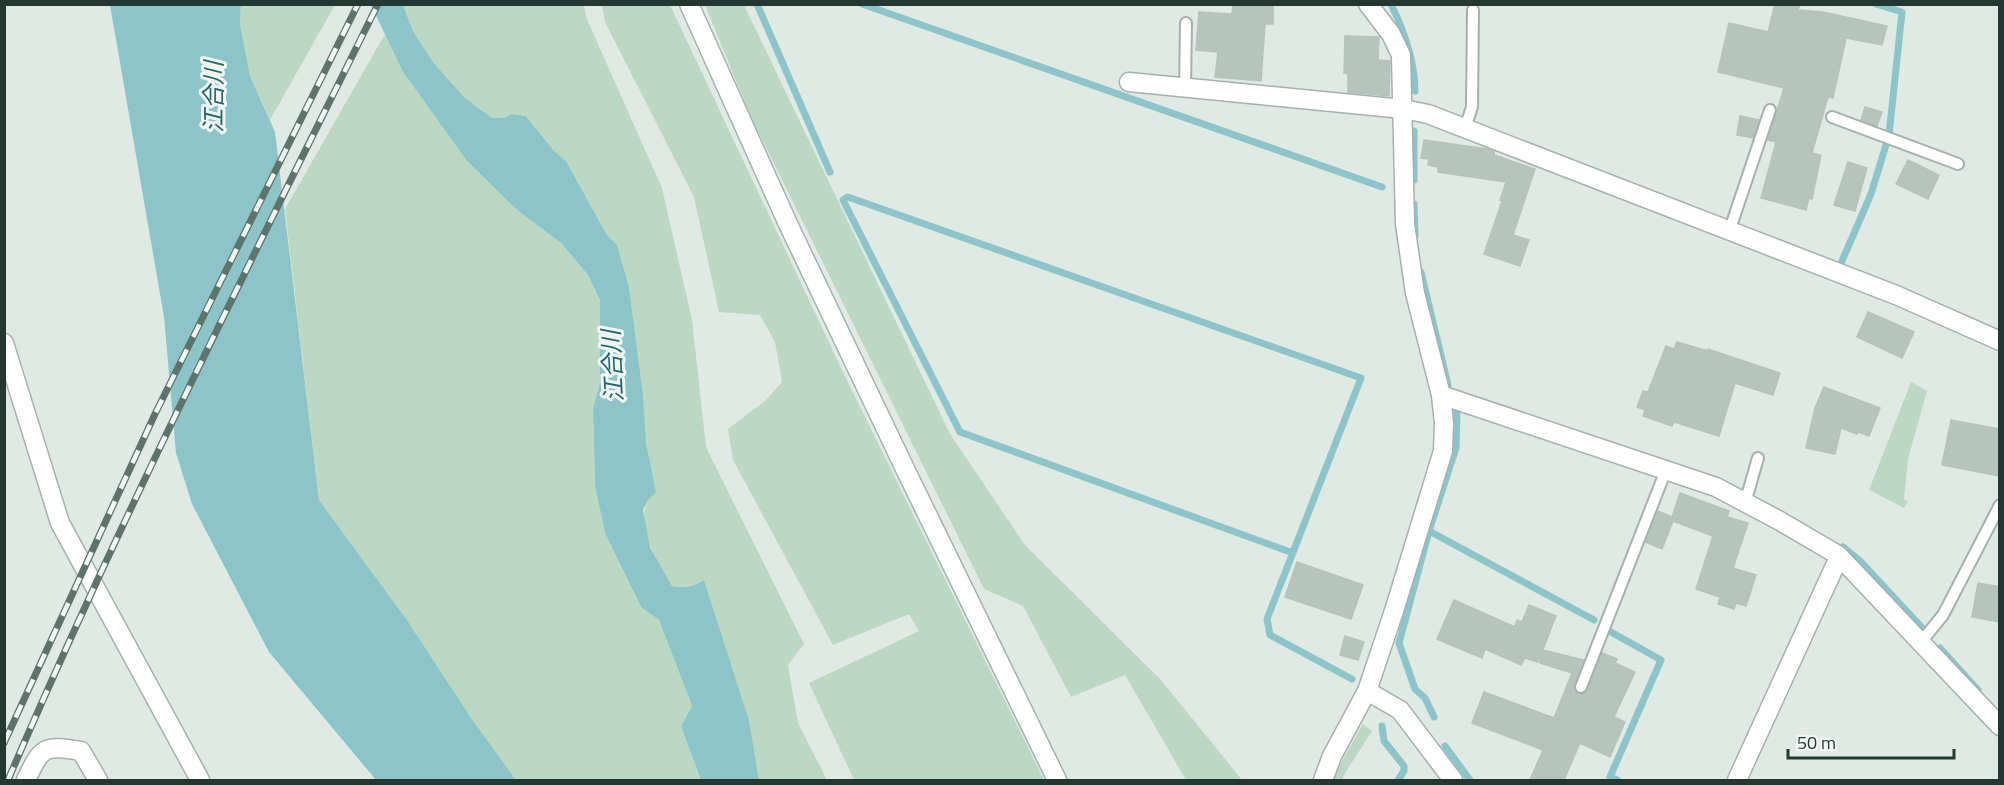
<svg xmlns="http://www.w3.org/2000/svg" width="2004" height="785" viewBox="0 0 2004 785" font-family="'Titillium Web','Noto Sans JP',sans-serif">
<rect width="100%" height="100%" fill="#e0eae5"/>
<!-- green -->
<g fill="#bbd9c2">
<path d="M 241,5 L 335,5 L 270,120 L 250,76 L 240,24 Z"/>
<path d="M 403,5 L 584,5 L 586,17 L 662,188 L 692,320 L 706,447 L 804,644 L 788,665 L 798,723 L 827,780 L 759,780 L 749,720 L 704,580 C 692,586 686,588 672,586 C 658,561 635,529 648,500 L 643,394 L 629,287 L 617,245 L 607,235 L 566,161 L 554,151 L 526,116 L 511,114 L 504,118 L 492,118 L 464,97 L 433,62 L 413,31 Z"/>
<path d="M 602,5 L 670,5 L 842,370 L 1044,780 L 854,780 L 809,683 L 919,631 L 909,614 L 833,645 L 733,460 L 728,429 L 765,401 L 782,382 L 775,342 L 760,315 L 719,312 L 694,197 L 605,22 Z"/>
<path d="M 705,5 L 744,5 L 950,434 L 1025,545 L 1161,680 L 1242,780 L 1186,780 L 1125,675 L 1071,697 L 1023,606 L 984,589 L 750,115 Z"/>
<path d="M 385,34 L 403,72 L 467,161 L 517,210 L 561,243 L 588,275 L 600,300 L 600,383 L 593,408 L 595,486 L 605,533 L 641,607 L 659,620 L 692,706 L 681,726 L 701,780 L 516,780 L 473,722 L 407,620 L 319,500 L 285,209 Z"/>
<path d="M 1911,382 L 1927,391 L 1908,459 L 1904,499 L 1908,502 L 1904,508 L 1869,490 Z"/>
<path d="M 1363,724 L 1372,731 L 1345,773 L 1342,780 L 1333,780 L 1337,770 Z"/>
</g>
<!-- water -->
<g fill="#8dc4ca">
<path d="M 110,5 L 241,5 L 240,24 L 250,76 L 275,132 L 319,500 L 407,620 L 473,721 L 516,780 L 376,780 L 269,652 L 192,504 L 176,453 L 164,317 Z"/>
<path d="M 371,5 L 403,5 L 413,31 L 433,62 L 464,97 L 492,118 L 504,118 L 511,114 L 526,116 L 554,151 L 566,161 L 607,235 L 617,245 L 629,287 L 643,394 L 646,443 L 656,492 L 648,500 L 643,510 L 650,547 L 672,586 C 685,588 692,587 704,580 L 749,720 L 759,780 L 701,780 L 681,726 L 692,706 L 659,620 L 641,607 L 605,533 L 595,486 L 593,408 L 600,383 L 600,300 L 588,275 L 561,243 L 517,210 L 467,161 L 403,72 Z"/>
</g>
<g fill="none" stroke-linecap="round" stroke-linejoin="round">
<!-- stream -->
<g stroke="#8dc4ca" stroke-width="7">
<path d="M 757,4 L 830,172"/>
<path d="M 862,4 L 1382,187"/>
<path d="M 1391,4 C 1404,31 1415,61 1415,91"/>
<path d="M 1414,180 L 1414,131"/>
<path d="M 1414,204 L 1415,235"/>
<path d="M 1842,261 L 1871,194 L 1889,135 L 1902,12 L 1876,4"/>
<path d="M 1421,272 L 1448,385"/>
<path d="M 1429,531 L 1594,620"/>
<path d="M 1843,547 L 1860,561 L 1924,630"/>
<path d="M 1293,553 L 960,432 L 843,200 L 848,197 L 1361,378 L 1267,619 L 1270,635 L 1352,679"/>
<path d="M 1611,632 L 1661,660 L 1610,777 L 1617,780"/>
<path d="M 1940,648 L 1978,690"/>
<path d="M 1434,717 L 1425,698 L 1415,689 L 1399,643 L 1429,531 L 1456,448 L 1457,411"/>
<path d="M 1382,726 L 1384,741 L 1404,766 L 1404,771 L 1398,780"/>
<path d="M 1445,746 L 1470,780"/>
</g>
</g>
<!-- building -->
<g fill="#b6c4be" stroke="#b4c3bc" stroke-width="1.5">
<path d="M 1233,4 L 1273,4 L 1273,24 L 1265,24 L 1261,81 L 1215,77 L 1218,52 L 1196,50 L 1199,12 L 1232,14 Z"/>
<path d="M 1775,4 L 1800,4 L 1798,10 L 1823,12 L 1887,26 L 1882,45 L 1846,38 L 1833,98 L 1828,97 L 1812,153 L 1821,155 L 1812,199 L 1809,198 L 1806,210 L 1761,198 L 1776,142 L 1768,140 L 1784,88 L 1718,72 L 1729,23 L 1768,32 Z"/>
<path d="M 1345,36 L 1379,37 L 1378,60 L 1390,61 L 1389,96 L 1348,92 L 1348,74 L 1344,73 Z"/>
<path d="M 1865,107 L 1882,112 L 1877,126 L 1861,120 Z"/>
<path d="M 1740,116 L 1759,120 L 1753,138 L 1737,135 Z"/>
<path d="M 1424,140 L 1487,149 L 1494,152 L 1494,155 L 1535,169 L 1513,235 L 1529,240 L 1520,266 L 1484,254 L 1502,201 L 1500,200 L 1506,182 L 1438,172 L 1438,167 L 1428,165 L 1429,159 L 1421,158 Z"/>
<path d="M 1908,160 L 1939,175 L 1928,199 L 1896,184 Z"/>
<path d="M 1848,162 L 1867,168 L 1855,211 L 1834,205 Z"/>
<path d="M 1868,312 L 1914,332 L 1902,358 L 1857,337 Z"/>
<path d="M 1677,342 L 1708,351 L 1708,349 L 1780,373 L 1773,395 L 1735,383 L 1719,436 L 1674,422 L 1672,426 L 1643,416 L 1645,410 L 1637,407 L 1643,391 L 1648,392 L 1666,346 L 1674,349 Z"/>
<path d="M 1824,387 L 1880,408 L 1869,436 L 1858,432 L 1857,434 L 1841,428 L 1835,454 L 1806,448 L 1815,408 Z"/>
<path d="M 1951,420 L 2000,429 L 2000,476 L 1942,465 Z"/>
<path d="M 1680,493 L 1729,511 L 1727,517 L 1748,523 L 1733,568 L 1756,575 L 1746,606 L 1736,603 L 1734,609 L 1718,604 L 1720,597 L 1696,589 L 1713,536 L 1673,521 L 1662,549 L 1646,542 L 1658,511 L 1672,517 Z"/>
<path d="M 1297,562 L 1363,585 L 1351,619 L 1285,597 Z"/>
<path d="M 1978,583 L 2000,587 L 2000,622 L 1972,617 Z"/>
<path d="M 1454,600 L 1515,627 L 1517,620 L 1522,622 L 1529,605 L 1556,616 L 1538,662 L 1525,658 L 1521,665 L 1485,649 L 1482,658 L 1437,639 Z"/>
<path d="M 1345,636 L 1364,642 L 1358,660 L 1340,655 Z"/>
<path d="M 1543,650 L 1584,660 L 1574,685 L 1575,691 L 1579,694 L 1583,694 L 1588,690 L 1602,653 L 1617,659 L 1615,663 L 1635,672 L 1614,717 L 1625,722 L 1610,757 L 1580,743 L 1564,780 L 1530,780 L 1543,750 L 1472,723 L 1484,692 L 1554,718 L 1572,673 L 1540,663 Z"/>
</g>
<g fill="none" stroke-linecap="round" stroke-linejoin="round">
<!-- lane casing -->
<g stroke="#a4b1ac" stroke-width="14">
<g id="lane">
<path d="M 1185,88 L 1186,23"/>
<path d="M 1832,117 L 1958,164"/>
<path d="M 1465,128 L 1472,107 L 1473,10"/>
<path d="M 1729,232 L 1770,110"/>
<path d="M 1745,503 L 1758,458"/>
<path d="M 1921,642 L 1943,615 L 2000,505"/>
<path d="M 1581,687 L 1666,470"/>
</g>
</g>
<!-- street casing -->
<g stroke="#a4b1ac" stroke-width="21">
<g id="street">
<path d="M 1129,82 L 1403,109 L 1428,114 L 1896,295 L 2000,341"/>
<path d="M 1441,395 L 1716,487 L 1780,521 L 1838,555 L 2000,726"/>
<path d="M 1367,691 L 1400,710 L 1453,780"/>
<path d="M 26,780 C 42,746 44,745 81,751 L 98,780"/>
<path d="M 1323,780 L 1332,756 L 1367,691 L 1394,611 L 1443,451 L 1444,423 L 1441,395 L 1415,293 L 1405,224 L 1401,55 L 1391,34 L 1368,4"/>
<path d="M 1737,780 L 1839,557"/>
</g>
</g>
<!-- secondary casing -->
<g stroke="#a1b4ac" stroke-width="21">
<g id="secondary">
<path d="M 689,4 L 789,226 L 907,473 L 1057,780"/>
<path d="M 4,343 L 60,523 L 200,780"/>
</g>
</g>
<!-- lane -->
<use href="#lane" stroke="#fff" stroke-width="10"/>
<!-- street -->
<use href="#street" stroke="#fff" stroke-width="18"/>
<!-- secondary -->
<use href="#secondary" stroke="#fff" stroke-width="18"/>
<!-- rail casing -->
<g stroke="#5d746d" stroke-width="7">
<g id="rail">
<path d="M 4,743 L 155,414 L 358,4"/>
<path d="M 8,780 C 121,517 251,261 378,4"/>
</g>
</g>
<!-- rail -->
<use href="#rail" stroke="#f0f7f3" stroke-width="4.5" stroke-dasharray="14" stroke-linecap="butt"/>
</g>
<g text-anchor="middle" stroke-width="6" stroke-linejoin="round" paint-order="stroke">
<!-- water labels -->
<g font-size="24" font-style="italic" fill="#23666e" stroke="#f0f7f3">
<text transform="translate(214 97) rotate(-90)" y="8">江合川</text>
<text transform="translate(613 366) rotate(-93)" y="8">江合川</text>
</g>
</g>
<!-- border -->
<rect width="2004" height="785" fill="none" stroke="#233832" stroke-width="12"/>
<!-- scale -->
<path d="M1788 749v9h166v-9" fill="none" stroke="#233832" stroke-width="3"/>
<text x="1797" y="749" font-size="18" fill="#233832" stroke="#f0f7f3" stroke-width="4.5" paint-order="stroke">50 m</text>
</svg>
